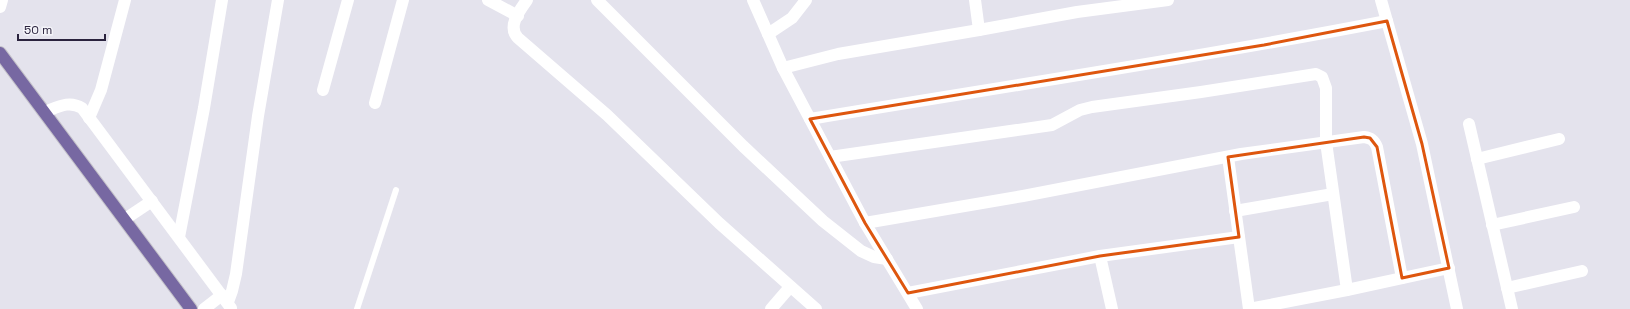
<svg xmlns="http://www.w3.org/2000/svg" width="1630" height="309" viewBox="0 0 1630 309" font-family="'Space Grotesk',sans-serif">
<rect width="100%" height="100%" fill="#e4e3ed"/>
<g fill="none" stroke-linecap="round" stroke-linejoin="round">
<!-- primary casing -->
<g stroke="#c3c1c9" stroke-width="14">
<path id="primary" d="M 0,53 L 191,309"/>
</g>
<!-- lane -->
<path stroke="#fff" stroke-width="6" d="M 357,309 L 396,190"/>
<!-- street -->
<g stroke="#fff" stroke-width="12">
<path d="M 488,0 L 518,16"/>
<path d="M 527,0 C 519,11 507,27 518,38 L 607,115 L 719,223 L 816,309"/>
<path d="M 597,0 L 743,146 L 823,221 L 861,251 L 874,257 L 887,259"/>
<path d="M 753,0 L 783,68 L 865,223 L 917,309"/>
<path d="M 975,0 L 979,30"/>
<path d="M 1381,0 L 1422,144 L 1457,309"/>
<path d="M 0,7 L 2,0"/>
<path d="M 768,34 L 792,18 L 806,0"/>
<path d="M 783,68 L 838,54 L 979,30 L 1077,12 L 1168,0"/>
<path d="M 323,90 L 348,0"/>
<path d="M 375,103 L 403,0"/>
<path d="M 45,112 C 58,107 69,100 82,108 L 231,308"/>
<path d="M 89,118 L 101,90 L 125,0"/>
<path d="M 810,119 C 1002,87 1195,58 1387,21"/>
<path d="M 1469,124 L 1512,309"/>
<path d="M 830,157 L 1052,125 L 1080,110 L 1092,107 L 1201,92 L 1316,74 L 1322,77 L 1326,88 L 1326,142 L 1347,290"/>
<path d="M 1228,157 L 1249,309"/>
<path d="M 1477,159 L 1559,139"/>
<path d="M 1235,211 L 1333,194"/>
<path d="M 125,219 L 152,201"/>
<path d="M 865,223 L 1023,196 L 1241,154 L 1364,137 C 1371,138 1374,140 1377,147 L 1402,278"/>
<path d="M 1492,225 L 1574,207"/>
<path d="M 179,237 L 204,108 L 222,0"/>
<path d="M 1100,256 L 1112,309"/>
<path d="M 1507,288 L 1582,271"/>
<path d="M 908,293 L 1100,256 L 1239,237"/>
<path d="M 228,302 L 232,291 L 236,274 L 258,116 L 278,0"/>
<path d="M 204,309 L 222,295"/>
<path d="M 771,309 L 790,287"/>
<path d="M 1249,309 L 1347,290 L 1449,268"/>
</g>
<!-- primary -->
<use href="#primary" stroke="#7768a2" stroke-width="12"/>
</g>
<!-- marked area -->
<path fill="none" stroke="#de560e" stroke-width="3" stroke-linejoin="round" d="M 1387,21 L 1422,144 L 1449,268 L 1402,278 L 1377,147 L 1370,138 L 1364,137 L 1228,157 L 1239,237 L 1100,256 L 908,293 L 865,223 L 810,119 L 1264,45 Z"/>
<!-- scale -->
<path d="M18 34v6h87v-6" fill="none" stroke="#2a233e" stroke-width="2"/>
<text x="24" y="34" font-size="12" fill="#2a233e" stroke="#f4f4f9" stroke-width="3" paint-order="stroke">50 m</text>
</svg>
